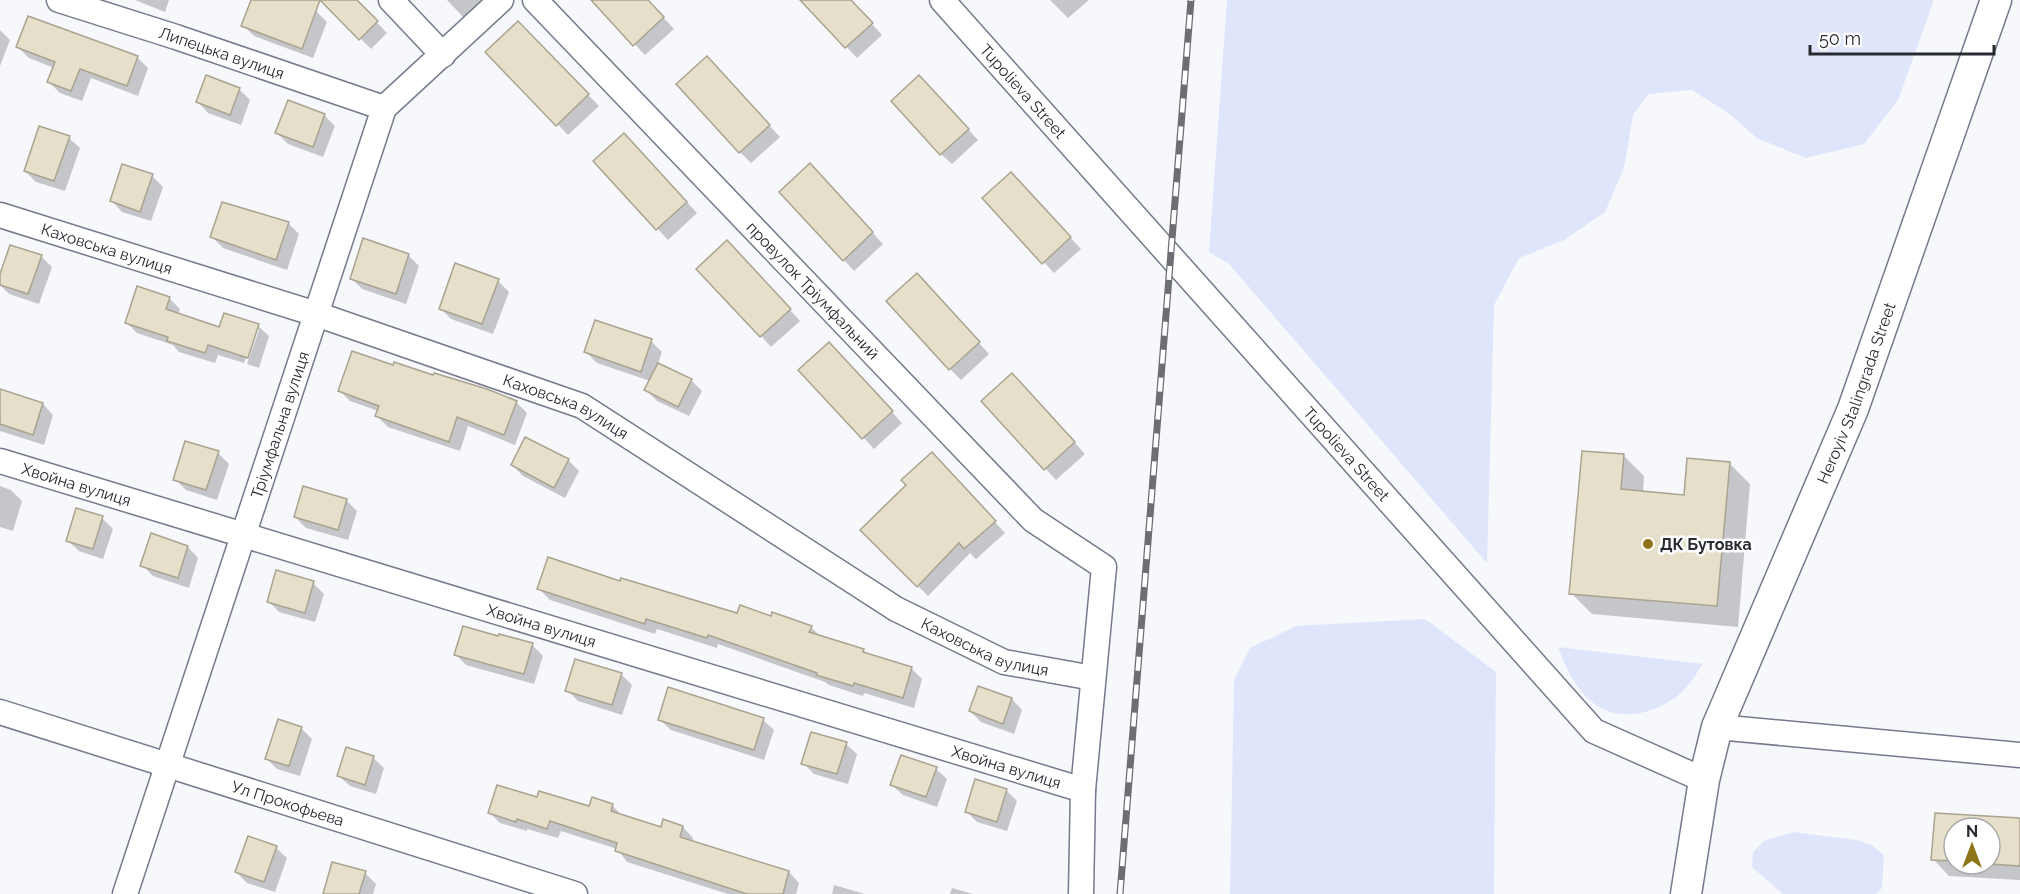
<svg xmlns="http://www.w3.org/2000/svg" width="2020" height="894" viewBox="0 0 2020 894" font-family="Raleway,sans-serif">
<rect width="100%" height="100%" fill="#f6f8fc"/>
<!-- green -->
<g fill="#dfe5fb">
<path d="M 1227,0 L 1934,0 L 1898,100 L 1864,144 L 1806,158 L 1757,138 L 1728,113 L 1692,90 L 1649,94 L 1633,115 L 1624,168 L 1605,212 L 1564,240 L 1519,258 L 1494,305 L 1487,563 L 1229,264 L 1209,252 Z"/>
<path d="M 1425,619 L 1496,672 L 1494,894 L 1230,894 L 1234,680 L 1250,648 L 1296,626 Z"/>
<path d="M 1558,647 L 1703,664 C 1694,677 1686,691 1673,699 C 1643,719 1606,722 1582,692 C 1571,679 1564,663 1558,647 Z"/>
<path d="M 1793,832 L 1856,840 L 1872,845 L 1884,856 L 1882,888 L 1876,894 L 1783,894 L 1752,867 L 1753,852 L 1764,841 Z"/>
</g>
<!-- shadow -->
<g fill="#0003" fill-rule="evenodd">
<path d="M 135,0 L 169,0 L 165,12 Z"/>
<path d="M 252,0 L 287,0 L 316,11 L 327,22 L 313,58 L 254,36 L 243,25 Z"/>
<path d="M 322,0 L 355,0 L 387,33 L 371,49 Z"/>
<path d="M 447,0 L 491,0 L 467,21 Z"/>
<path d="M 593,0 L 647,0 L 674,29 L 645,55 Z"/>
<path d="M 802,0 L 850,0 L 882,35 L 857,58 Z"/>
<path d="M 1050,0 L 1089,0 L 1068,18 Z"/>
<path d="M 518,23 L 599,106 L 568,135 L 488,52 Z"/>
<path d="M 0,30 L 10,40 L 0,66 Z"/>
<path d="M 18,47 L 137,57 L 148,68 L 138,96 L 91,78 L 82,101 L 60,93 L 49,82 L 54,68 L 29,58 Z"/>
<path d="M 717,69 L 780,137 L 751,163 L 740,152 Z"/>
<path d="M 930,88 L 978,140 L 952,164 L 941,154 Z"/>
<path d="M 239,89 L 250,100 L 241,125 L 208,113 L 198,102 Z"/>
<path d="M 324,115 L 335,126 L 323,157 L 288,144 L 277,133 Z"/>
<path d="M 69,138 L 80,148 L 65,191 L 36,182 L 25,171 Z"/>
<path d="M 634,145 L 697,213 L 668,240 L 595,161 Z"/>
<path d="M 152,176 L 163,187 L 151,221 L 122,212 L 112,201 Z"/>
<path d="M 821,176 L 883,244 L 854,271 L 844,260 Z"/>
<path d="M 1022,185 L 1081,249 L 1054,273 L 984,198 Z"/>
<path d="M 288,223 L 299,234 L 287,270 L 223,248 L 212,237 Z"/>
<path d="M 738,253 L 800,321 L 771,347 L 761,336 Z"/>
<path d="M 408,255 L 419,266 L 406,304 L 362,289 L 351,278 Z"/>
<path d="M 41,256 L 52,267 L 39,304 L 9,294 L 0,285 L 0,279 Z"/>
<path d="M 498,281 L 509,292 L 493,334 L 451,319 L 440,308 Z"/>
<path d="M 927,286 L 989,354 L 961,380 L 950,369 Z"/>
<path d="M 169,298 L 180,309 L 178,315 L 220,329 L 258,326 L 269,336 L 259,368 L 247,364 L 259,330 L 256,330 L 244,363 L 218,355 L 215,363 L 179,352 L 173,345 L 137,333 L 126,322 Z"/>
<path d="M 596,322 L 651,341 L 662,352 L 658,364 L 691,380 L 702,391 L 689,416 L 657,401 L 646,390 L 650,381 L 597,363 L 586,352 Z"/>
<path d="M 840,355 L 902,423 L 874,449 L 801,370 Z"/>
<path d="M 394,367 L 516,402 L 527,413 L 515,445 L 468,426 L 460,451 L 388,427 L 377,416 L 378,411 L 350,401 L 339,390 Z"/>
<path d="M 1023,386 L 1085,454 L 1056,480 L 983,401 Z"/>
<path d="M 0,391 L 43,404 L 53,415 L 44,445 L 0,431 Z"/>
<path d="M 218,453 L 229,464 L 217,500 L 186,490 L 175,479 Z"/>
<path d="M 1623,455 L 1644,476 L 1643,493 L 1685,496 L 1729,463 L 1750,484 L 1738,627 L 1592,614 L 1571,593 Z"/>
<path d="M 568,460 L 579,471 L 565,498 L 523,476 L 512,465 Z"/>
<path d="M 943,465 L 1005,533 L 976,559 L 970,553 L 928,596 L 862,530 Z"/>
<path d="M 0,486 L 11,490 L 22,501 L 13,531 L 0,527 Z"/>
<path d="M 346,500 L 357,511 L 348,540 L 306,528 L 295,517 Z"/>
<path d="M 102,518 L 113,529 L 103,559 L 79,551 L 68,541 Z"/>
<path d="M 188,547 L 198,558 L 189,588 L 153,576 L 142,565 Z"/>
<path d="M 621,582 L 738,615 L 772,618 L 811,627 L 821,637 L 863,650 L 869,656 L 911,668 L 922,679 L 914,708 L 864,693 L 863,696 L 829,685 L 825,682 L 718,644 L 717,648 L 657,629 L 655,634 L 550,600 L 539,589 Z"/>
<path d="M 313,583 L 324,594 L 315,622 L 279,612 L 268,601 Z"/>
<path d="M 532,645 L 543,656 L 534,684 L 466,665 L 455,654 Z"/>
<path d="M 621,674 L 632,685 L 622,715 L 578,701 L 567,690 Z"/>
<path d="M 979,688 L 1012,699 L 1022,710 L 1014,734 L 981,722 L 970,711 Z"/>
<path d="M 660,720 L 763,720 L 774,730 L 764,760 L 671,730 Z"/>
<path d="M 301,728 L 312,739 L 300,776 L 277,769 L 266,758 Z"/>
<path d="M 846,744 L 857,754 L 848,784 L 814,774 L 803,763 Z"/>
<path d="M 373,758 L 384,768 L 376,794 L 350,786 L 339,776 Z"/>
<path d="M 936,769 L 947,779 L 937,807 L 903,795 L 892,785 Z"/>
<path d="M 1006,790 L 1017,801 L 1007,831 L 977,822 L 966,811 Z"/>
<path d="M 538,799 L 590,808 L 612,805 L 623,817 L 662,829 L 683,827 L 693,838 L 692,842 L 789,872 L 799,883 L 796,894 L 728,894 L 627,862 L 617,849 L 561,831 L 558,838 L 527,829 L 527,831 L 500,823 L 490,813 Z"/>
<path d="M 1936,815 L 2020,820 L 2020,880 L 1949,876 L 1933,859 ZM 1954,828 L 1990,828 L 1990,864 L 1954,864 Z"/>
<path d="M 276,848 L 287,858 L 275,892 L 247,883 L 236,872 Z"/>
<path d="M 365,873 L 376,884 L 373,894 L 325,894 Z"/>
<path d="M 834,885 L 865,894 L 832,894 Z"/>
<path d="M 952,888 L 973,894 L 950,894 Z"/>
</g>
<!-- building -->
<g fill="#e6dfca" stroke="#aaa390" stroke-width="1.5">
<path d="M 251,0 L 357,0 L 378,21 L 359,40 L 320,0 L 302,49 L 241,26 Z"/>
<path d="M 591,0 L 648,0 L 664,17 L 633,46 Z"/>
<path d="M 800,0 L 851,0 L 873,23 L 845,48 Z"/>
<path d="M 28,16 L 138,56 L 127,86 L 80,69 L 71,91 L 47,82 L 55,62 L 16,47 Z"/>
<path d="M 518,21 L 589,94 L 556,126 L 485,52 Z"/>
<path d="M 707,56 L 770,125 L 739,153 L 676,84 Z"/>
<path d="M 206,75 L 240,88 L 230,115 L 196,102 Z"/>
<path d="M 919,75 L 969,129 L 940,155 L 891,101 Z"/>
<path d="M 288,100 L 325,114 L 313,147 L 275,133 Z"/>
<path d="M 39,126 L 70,136 L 54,181 L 24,171 Z"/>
<path d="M 624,133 L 687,202 L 656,230 L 593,161 Z"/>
<path d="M 810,163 L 873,232 L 843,261 L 779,192 Z"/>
<path d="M 122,164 L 153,174 L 140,212 L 110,201 Z"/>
<path d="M 1011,172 L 1071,237 L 1042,264 L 982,198 Z"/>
<path d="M 222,202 L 289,222 L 276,260 L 210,237 Z"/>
<path d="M 363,238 L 409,254 L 396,294 L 350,279 Z"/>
<path d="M 727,240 L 791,309 L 760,337 L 696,269 Z"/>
<path d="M 10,245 L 42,255 L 28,294 L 0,285 L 0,274 Z"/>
<path d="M 455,263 L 499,279 L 482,324 L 439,309 Z"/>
<path d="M 917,273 L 980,342 L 949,370 L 886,301 Z"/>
<path d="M 137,286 L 170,297 L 166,309 L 219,327 L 224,313 L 259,324 L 248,358 L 208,345 L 205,353 L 167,341 L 168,337 L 125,323 Z"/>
<path d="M 595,320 L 652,339 L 641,372 L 584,352 Z"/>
<path d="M 829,342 L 893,411 L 862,439 L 798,370 Z"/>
<path d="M 352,351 L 393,365 L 394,362 L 433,375 L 434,373 L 487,389 L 517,401 L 504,435 L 457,417 L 449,442 L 375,416 L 379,406 L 338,391 Z"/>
<path d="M 658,363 L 692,379 L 678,407 L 644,390 Z"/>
<path d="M 1012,373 L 1075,442 L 1044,470 L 981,401 Z"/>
<path d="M 0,389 L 43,403 L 33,435 L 0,424 Z"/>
<path d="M 525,437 L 569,459 L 554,488 L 511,465 Z"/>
<path d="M 185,441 L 219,451 L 206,490 L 173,480 Z"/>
<path d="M 1582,451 L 1624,454 L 1621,489 L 1684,495 L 1687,458 L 1730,462 L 1717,606 L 1569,594 Z"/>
<path d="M 932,452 L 996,521 L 964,549 L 959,543 L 917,587 L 860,530 L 906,485 L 901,480 Z"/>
<path d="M 303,486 L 347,499 L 338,530 L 294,517 Z"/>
<path d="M 76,508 L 103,516 L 93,549 L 66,541 Z"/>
<path d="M 151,533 L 188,546 L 178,578 L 140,566 Z"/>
<path d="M 548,557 L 620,581 L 621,578 L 737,613 L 740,605 L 771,616 L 772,612 L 812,626 L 809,632 L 864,649 L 863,652 L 912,667 L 903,698 L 854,683 L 853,686 L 816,675 L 817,673 L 708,635 L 707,638 L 646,619 L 645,624 L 537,589 Z"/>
<path d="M 276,570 L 314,581 L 305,613 L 267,602 Z"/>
<path d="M 463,626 L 498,636 L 499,634 L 533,643 L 524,674 L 454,655 Z"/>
<path d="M 575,659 L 622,673 L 612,705 L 565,691 Z"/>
<path d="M 978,686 L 1012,698 L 1003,724 L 969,711 Z"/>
<path d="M 668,687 L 764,718 L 754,750 L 658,720 Z"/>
<path d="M 278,719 L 302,727 L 289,766 L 265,759 Z"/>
<path d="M 811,732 L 847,742 L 837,774 L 801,764 Z"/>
<path d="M 346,747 L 374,756 L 365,785 L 337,776 Z"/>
<path d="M 901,755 L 937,767 L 926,797 L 890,785 Z"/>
<path d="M 975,779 L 1007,789 L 997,822 L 965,812 Z"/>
<path d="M 497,785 L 537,797 L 539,791 L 589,806 L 592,797 L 613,804 L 611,811 L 661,827 L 663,819 L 683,826 L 680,837 L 789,871 L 783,894 L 747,894 L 615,851 L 617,843 L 550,821 L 547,829 L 517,819 L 516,822 L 488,813 Z"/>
<path d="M 1935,813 L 2020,818 L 2020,866 L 1990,864 L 1990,828 L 1954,828 L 1954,861 L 1931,860 Z"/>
<path d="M 248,836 L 277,846 L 264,882 L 235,872 Z"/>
<path d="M 332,862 L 366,871 L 359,894 L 323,894 Z"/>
</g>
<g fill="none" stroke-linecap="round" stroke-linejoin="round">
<!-- minor casing -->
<g stroke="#757a8c" stroke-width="27">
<g id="minor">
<path id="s1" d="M 59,0 L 176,37 L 384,108"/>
<path d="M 391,0 L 443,55"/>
<path id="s2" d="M 535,0 L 1033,520 L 1104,567 L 1083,790 L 1081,894"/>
<path id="s3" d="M 942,0 L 1594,731 L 1704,780"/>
<path id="s4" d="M 0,215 L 316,314 L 582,406 L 896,609 L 1004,662 L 1093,678"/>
<path id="s5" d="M 0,461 L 1083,790"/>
<path id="s6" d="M 0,712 L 575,894"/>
<path d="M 1717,727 L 2020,755"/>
<path id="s7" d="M 125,894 L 384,108 L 501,0"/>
</g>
</g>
<!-- major casing -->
<g stroke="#757a8c" stroke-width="33">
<g id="major">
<path id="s8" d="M 1686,894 L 1704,780 L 1717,727 L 1853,409 L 1996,0"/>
</g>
</g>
<!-- minor -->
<use href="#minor" stroke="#fff" stroke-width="24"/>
<!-- major -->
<use href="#major" stroke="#fff" stroke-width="30"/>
<!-- rail casing -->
<g stroke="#6c6e74" stroke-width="7">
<path id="rail" d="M 1120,894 L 1191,0"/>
</g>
<!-- rail -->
<use href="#rail" stroke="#fff" stroke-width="4.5" stroke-dasharray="14" stroke-linecap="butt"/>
</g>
<!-- markers -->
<circle fill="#8e751a" stroke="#fff" stroke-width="2" cx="1648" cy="544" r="6"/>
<g text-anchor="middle" stroke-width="5" stroke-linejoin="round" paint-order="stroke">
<!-- street labels -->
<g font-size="16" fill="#282a32" stroke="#fff">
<text dy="6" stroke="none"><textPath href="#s1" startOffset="171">Липецька вулиця</textPath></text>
<text dy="6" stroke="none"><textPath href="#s3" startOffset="122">Tupolieva Street</textPath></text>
<text dy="6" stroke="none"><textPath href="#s4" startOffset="112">Каховська вулиця</textPath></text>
<text dy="6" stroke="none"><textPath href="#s2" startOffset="402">провулок Тріумфальний</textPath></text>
<text dy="6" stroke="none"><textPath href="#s8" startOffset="532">Heroyiv Stalingrada Street</textPath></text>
<text dy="6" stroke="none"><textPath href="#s4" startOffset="598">Каховська вулиця</textPath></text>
<text dy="6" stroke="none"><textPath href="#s7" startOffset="494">Тріумфальна вулиця</textPath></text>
<text dy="6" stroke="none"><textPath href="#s3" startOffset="608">Tupolieva Street</textPath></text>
<text dy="6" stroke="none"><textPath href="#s5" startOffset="80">Хвойна вулиця</textPath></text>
<text dy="6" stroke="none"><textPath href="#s5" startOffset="566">Хвойна вулиця</textPath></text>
<text dy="6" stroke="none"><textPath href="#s4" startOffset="1084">Каховська вулиця</textPath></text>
<text dy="6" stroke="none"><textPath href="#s5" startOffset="1052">Хвойна вулиця</textPath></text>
<text dy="6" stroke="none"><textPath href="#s6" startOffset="302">Ул Прокофьева</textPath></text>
</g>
<!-- poi labels -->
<g font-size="16" font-weight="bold" fill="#282a32" stroke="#fff" text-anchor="start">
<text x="1660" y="550">ДК Бутовка</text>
</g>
</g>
<!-- north arrow -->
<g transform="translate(1972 846)"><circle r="28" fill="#ffffff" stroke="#a9aaad" stroke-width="1.5"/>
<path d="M0-4.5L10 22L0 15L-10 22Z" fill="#8e751a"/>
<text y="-9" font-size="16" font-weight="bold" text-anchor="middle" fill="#282a32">N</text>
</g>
<!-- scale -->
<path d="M1810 45v9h184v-9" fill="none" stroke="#282a32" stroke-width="3"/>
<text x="1819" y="45" font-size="18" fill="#282a32" stroke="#ffffff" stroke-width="4.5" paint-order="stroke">50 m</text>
</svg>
